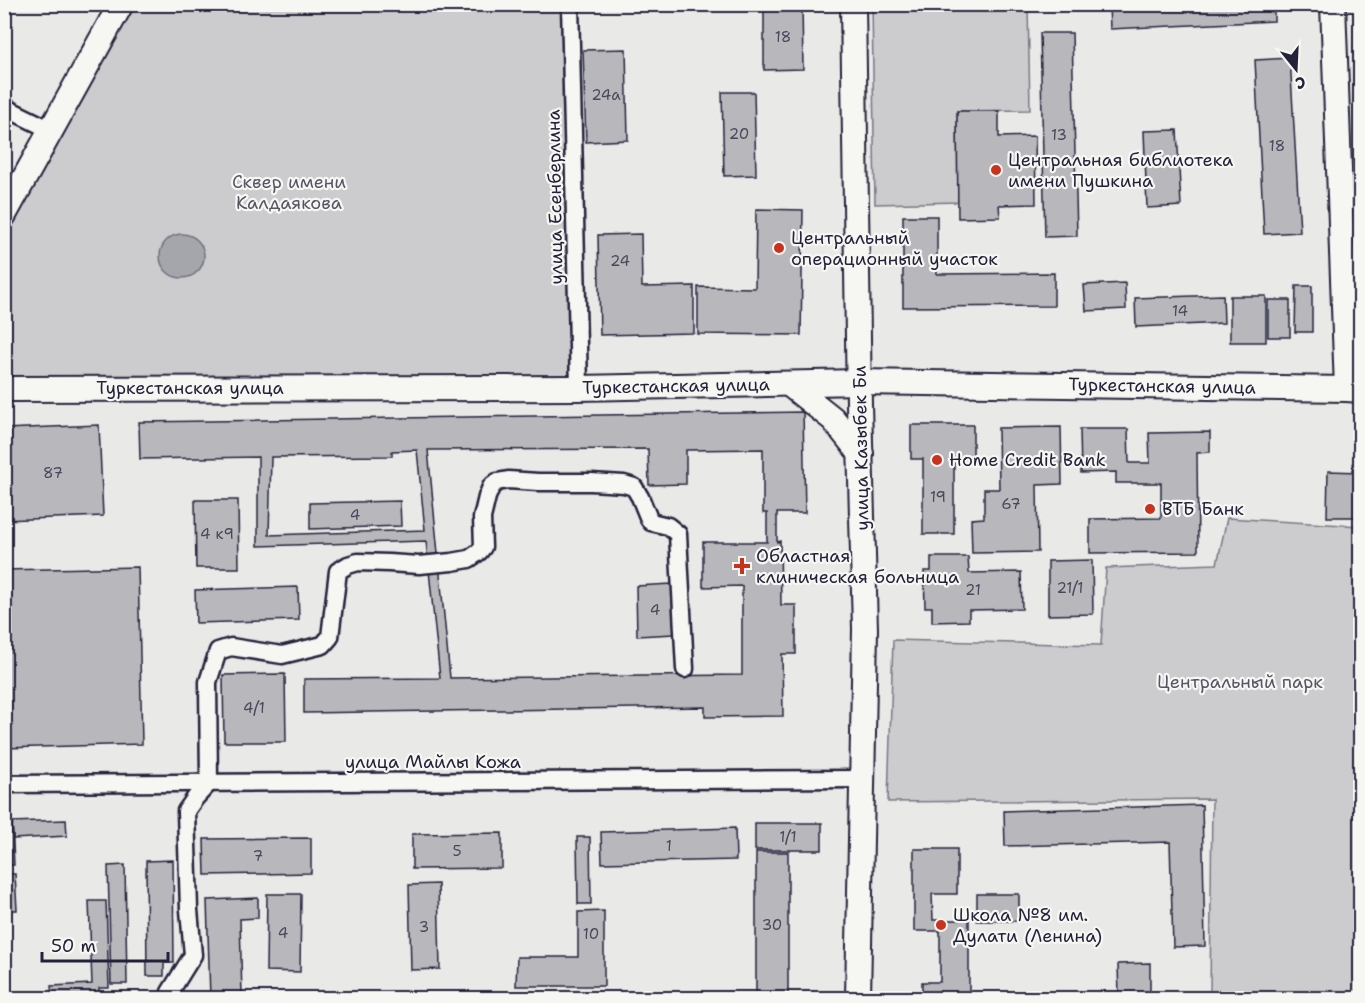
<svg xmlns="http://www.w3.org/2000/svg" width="1365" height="1003" viewBox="0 0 1365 1003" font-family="'Shantell Sans',sans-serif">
<rect width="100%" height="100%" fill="#e9e9e7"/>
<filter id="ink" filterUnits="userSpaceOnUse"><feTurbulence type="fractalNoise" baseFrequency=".0167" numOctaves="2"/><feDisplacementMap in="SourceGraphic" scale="12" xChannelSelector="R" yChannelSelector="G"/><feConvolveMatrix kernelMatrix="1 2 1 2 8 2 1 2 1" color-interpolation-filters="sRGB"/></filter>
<g filter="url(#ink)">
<!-- green -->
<g fill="#ccccce" stroke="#777784" stroke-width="1.5">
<path d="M 134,5 L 567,5 L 573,378 L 5,380 L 5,238 Z"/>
<path d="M 872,5 L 1028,5 L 1030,110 L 957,111 L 958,202 L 875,204 Z"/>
<path d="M 1227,518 L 1360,526 L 1360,998 L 1210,998 L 1212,799 L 888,802 L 893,640 L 1101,645 L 1106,568 L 1217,564 Z"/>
</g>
<!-- water -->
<circle fill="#a5a5ac" stroke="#71717f" stroke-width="1.5" cx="182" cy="256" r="22"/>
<!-- building -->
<g fill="#b8b8bc" stroke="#22223b" stroke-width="1.5" fill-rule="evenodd">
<path d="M 764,4 L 802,4 L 803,69 L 764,70 Z"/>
<path d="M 1109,4 L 1274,4 L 1274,21 L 1110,29 Z"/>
<path d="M 1040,33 L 1072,33 L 1077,236 L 1045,237 Z"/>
<path d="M 626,49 L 628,140 L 586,142 L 583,50 Z"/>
<path d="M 1290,58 L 1300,232 L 1264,234 L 1255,60 Z"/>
<path d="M 722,92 L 754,92 L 756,175 L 724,176 Z"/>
<path d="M 957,111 L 999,111 L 999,137 L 1035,136 L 1036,204 L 999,205 L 1000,217 L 958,218 Z"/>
<path d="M 1177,130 L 1181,206 L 1147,208 L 1144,131 Z"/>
<path d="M 756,209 L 803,210 L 801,335 L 698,334 L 698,287 L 755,288 Z"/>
<path d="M 903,216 L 937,216 L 937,274 L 1054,273 L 1054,306 L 903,307 Z"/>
<path d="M 641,234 L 642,287 L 694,286 L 694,333 L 600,335 L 598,235 Z"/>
<path d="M 1125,283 L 1126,309 L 1086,311 L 1084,285 Z"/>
<path d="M 1296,286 L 1312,286 L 1312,332 L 1295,332 Z"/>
<path d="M 1223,295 L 1224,323 L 1136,327 L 1135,298 Z"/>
<rect x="1230" y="296" width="36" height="46"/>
<rect x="1268" y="300" width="22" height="37"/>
<path d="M 803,412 L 805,513 L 777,513 L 777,542 L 780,541 L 781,605 L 796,605 L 796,654 L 782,654 L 783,716 L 705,717 L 705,707 L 304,713 L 304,679 L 440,678 L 426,541 L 258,546 L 258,457 L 140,459 L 139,422 ZM 648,449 L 649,485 L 686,484 L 686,450 L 763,449 L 763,513 L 767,513 L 767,542 L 703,542 L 703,587 L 742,586 L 742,675 L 450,678 L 428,450 ZM 417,450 L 425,530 L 269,535 L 271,457 L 392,456 L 392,451 Z"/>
<path d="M 99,425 L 103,516 L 4,520 L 4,429 Z"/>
<path d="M 911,425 L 973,425 L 973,459 L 954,459 L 954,534 L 923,534 L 923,459 L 911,459 Z"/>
<path d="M 1061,427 L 1062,484 L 1037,485 L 1038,552 L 972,553 L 971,519 L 984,518 L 984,489 L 999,489 L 998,428 Z"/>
<path d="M 1080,429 L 1128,429 L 1129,463 L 1150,463 L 1149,433 L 1210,432 L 1210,452 L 1197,453 L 1198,552 L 1090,553 L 1090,519 L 1161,518 L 1161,483 L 1116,483 L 1116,472 L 1081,473 Z"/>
<path d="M 1328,471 L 1360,472 L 1360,517 L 1327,517 Z"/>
<path d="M 195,500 L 238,500 L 239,568 L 196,568 Z"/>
<path d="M 400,501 L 401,526 L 310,529 L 310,503 Z"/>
<path d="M 931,557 L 968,557 L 969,573 L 1021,572 L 1022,609 L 969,610 L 969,621 L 932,622 L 932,607 L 925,607 L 924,571 L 931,571 Z"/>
<path d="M 1092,560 L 1093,614 L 1048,615 L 1048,561 Z"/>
<path d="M 138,567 L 142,744 L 4,748 L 4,570 Z"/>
<path d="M 672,584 L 674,634 L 637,636 L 636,586 Z"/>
<path d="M 298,587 L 299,620 L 196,623 L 195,590 Z"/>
<path d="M 285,674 L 286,742 L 224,742 L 223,675 Z"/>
<path d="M 1202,805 L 1205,946 L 1173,947 L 1170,842 L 1005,846 L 1004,811 Z"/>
<path d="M 66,820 L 67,836 L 13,839 L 12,822 Z"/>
<path d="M 4,822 L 12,822 L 14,865 L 4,865 Z"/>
<rect x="755" y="823" width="67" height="27"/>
<path d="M 735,828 L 736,860 L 602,863 L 601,832 Z"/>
<path d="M 502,833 L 502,868 L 412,869 L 412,834 Z"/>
<path d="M 577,837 L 590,837 L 591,904 L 578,904 Z"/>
<path d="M 311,838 L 311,873 L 205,875 L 204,839 Z"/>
<path d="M 914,849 L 957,849 L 957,894 L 932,894 L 933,920 L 969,920 L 969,998 L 922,998 L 922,982 L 940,982 L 940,931 L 914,931 Z"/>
<rect x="756" y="852" width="32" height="146"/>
<path d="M 173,860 L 174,963 L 164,963 L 164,976 L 147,976 L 146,861 Z"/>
<path d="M 125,865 L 127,984 L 111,984 L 108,866 Z"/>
<path d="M 4,874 L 15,874 L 17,910 L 4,910 Z"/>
<path d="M 438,884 L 440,969 L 411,970 L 409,885 Z"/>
<path d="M 267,894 L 301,894 L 300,972 L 266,971 Z"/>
<rect x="977" y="894" width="42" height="27"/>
<path d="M 258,898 L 258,918 L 240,919 L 242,997 L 210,998 L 207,900 Z"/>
<path d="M 89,901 L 106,901 L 109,988 L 99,988 L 99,998 L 52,998 L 51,986 L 92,984 Z"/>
<path d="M 604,911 L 604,986 L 516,986 L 517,957 L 578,957 L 578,912 Z"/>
<path d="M 1150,963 L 1150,998 L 1119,998 L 1118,964 Z"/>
</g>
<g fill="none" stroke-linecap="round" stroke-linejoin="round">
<!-- street casing -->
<g stroke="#22223b" stroke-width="21">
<g id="street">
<path d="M 570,4 L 579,388"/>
<path d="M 4,107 L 51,130"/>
<path d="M 4,784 L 861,779"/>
<path d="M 169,998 L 170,992 L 193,955 L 189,910 L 186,811 L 196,797 L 209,783 L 208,682 L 218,651 L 231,647 L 282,655 L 323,645 L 330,637 L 338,571 L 348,565 L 358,562 L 389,563 L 419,565 L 452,562 L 469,559 L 479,552 L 483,547 L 482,518 L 487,497 L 491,487 L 497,482 L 508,480 L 538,482 L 591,482 L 624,484 L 634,487 L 640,497 L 649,519 L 651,522 L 668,526 L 678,534 L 685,669"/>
</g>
</g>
<!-- secondary casing -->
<g stroke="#22223b" stroke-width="28">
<g id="secondary">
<path d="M 853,4 L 859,404 L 865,629 L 858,998"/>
<path d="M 1333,4 L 1347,389"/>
<path d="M 4,215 L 121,4"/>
<path d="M 789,384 L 833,419 L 861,454"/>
<path d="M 4,389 L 579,388 L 859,382 L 1347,389 L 1360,390"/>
</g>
</g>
<!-- street -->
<use href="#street" stroke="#f6f6f2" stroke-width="16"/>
<!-- secondary -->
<use href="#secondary" stroke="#f6f6f2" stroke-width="24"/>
</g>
</g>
<!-- markers -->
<g fill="#c8321e" stroke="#f6f6f2" stroke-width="2">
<circle cx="996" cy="170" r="6"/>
<circle cx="779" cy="248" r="6"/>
<circle cx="937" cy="460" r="6"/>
<circle cx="1150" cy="509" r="6"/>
<path d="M739 557h6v6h6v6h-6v6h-6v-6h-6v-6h6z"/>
<circle cx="941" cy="925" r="6"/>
</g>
<g text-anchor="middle" stroke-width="4.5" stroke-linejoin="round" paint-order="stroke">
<!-- number labels -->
<g font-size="15" fill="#48485b">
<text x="783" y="42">18</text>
<text x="606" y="100">24а</text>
<text x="739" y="139">20</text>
<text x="1059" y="140">13</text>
<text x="1277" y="151">18</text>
<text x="620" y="266">24</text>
<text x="1180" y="316">14</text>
<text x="53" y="478">87</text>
<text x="938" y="502">19</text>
<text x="1011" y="509">67</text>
<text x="355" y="520">4</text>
<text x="217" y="539">4 к9</text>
<text x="1070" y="593">21/1</text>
<text x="973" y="595">21</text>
<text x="655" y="615">4</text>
<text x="254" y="713">4/1</text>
<text x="788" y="842">1/1</text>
<text x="669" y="851">1</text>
<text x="457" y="856">5</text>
<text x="258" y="861">7</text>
<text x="772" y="930">30</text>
<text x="424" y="932">3</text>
<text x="283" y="938">4</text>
<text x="591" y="939">10</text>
</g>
<!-- poi labels -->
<g font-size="18" fill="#22223b" stroke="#f6f6f2" text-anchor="start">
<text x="1008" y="166">Центральная библиотека<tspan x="1008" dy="21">имени Пушкина</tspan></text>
<text x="791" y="244">Центральный<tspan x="791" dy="21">операционный участок</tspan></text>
<text x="949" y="466">Home Credit Bank</text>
<text x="1162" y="515">ВТБ Банк</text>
<text x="756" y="562">Областная<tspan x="756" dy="21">клиническая больница</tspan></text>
<text x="953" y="921">Школа №8 им.<tspan x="953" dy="21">Дулати (Ленина)</tspan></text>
</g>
<!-- park labels -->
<g font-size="18" fill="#555567" stroke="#f6f6f2">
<text x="289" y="188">Сквер имени<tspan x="289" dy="21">Калдаякова</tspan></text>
<text x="1240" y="688">Центральный парк</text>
</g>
<!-- street labels -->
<g font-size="18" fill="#22223b" stroke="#f6f6f2">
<text transform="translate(555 197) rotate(-91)" y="6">улица Есенберлина</text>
<text transform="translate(676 386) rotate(-1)" y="6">Туркестанская улица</text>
<text transform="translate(1162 386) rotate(1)" y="6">Туркестанская улица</text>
<text x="190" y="394">Туркестанская улица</text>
<text transform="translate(861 448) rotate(-91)" y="6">улица Казыбек Би</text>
<text x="433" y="768">улица Майлы Кожа</text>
</g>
</g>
<!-- margin -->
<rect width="1365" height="1003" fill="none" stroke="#f6f6f2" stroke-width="24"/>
<rect x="12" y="12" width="1341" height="979" fill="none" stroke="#22223b" stroke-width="2" filter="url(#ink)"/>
<!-- north arrow -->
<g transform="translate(1296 69) rotate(162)" stroke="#f6f6f2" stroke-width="4.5" paint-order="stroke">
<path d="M0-4.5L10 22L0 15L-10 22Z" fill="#22223b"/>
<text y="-9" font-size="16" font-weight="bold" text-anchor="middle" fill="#22223b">С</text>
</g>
<!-- scale -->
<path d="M42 952v9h126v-9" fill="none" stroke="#22223b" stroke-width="3"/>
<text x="51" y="952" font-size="18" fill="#22223b" stroke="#f6f6f2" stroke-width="4.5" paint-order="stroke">50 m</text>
</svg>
